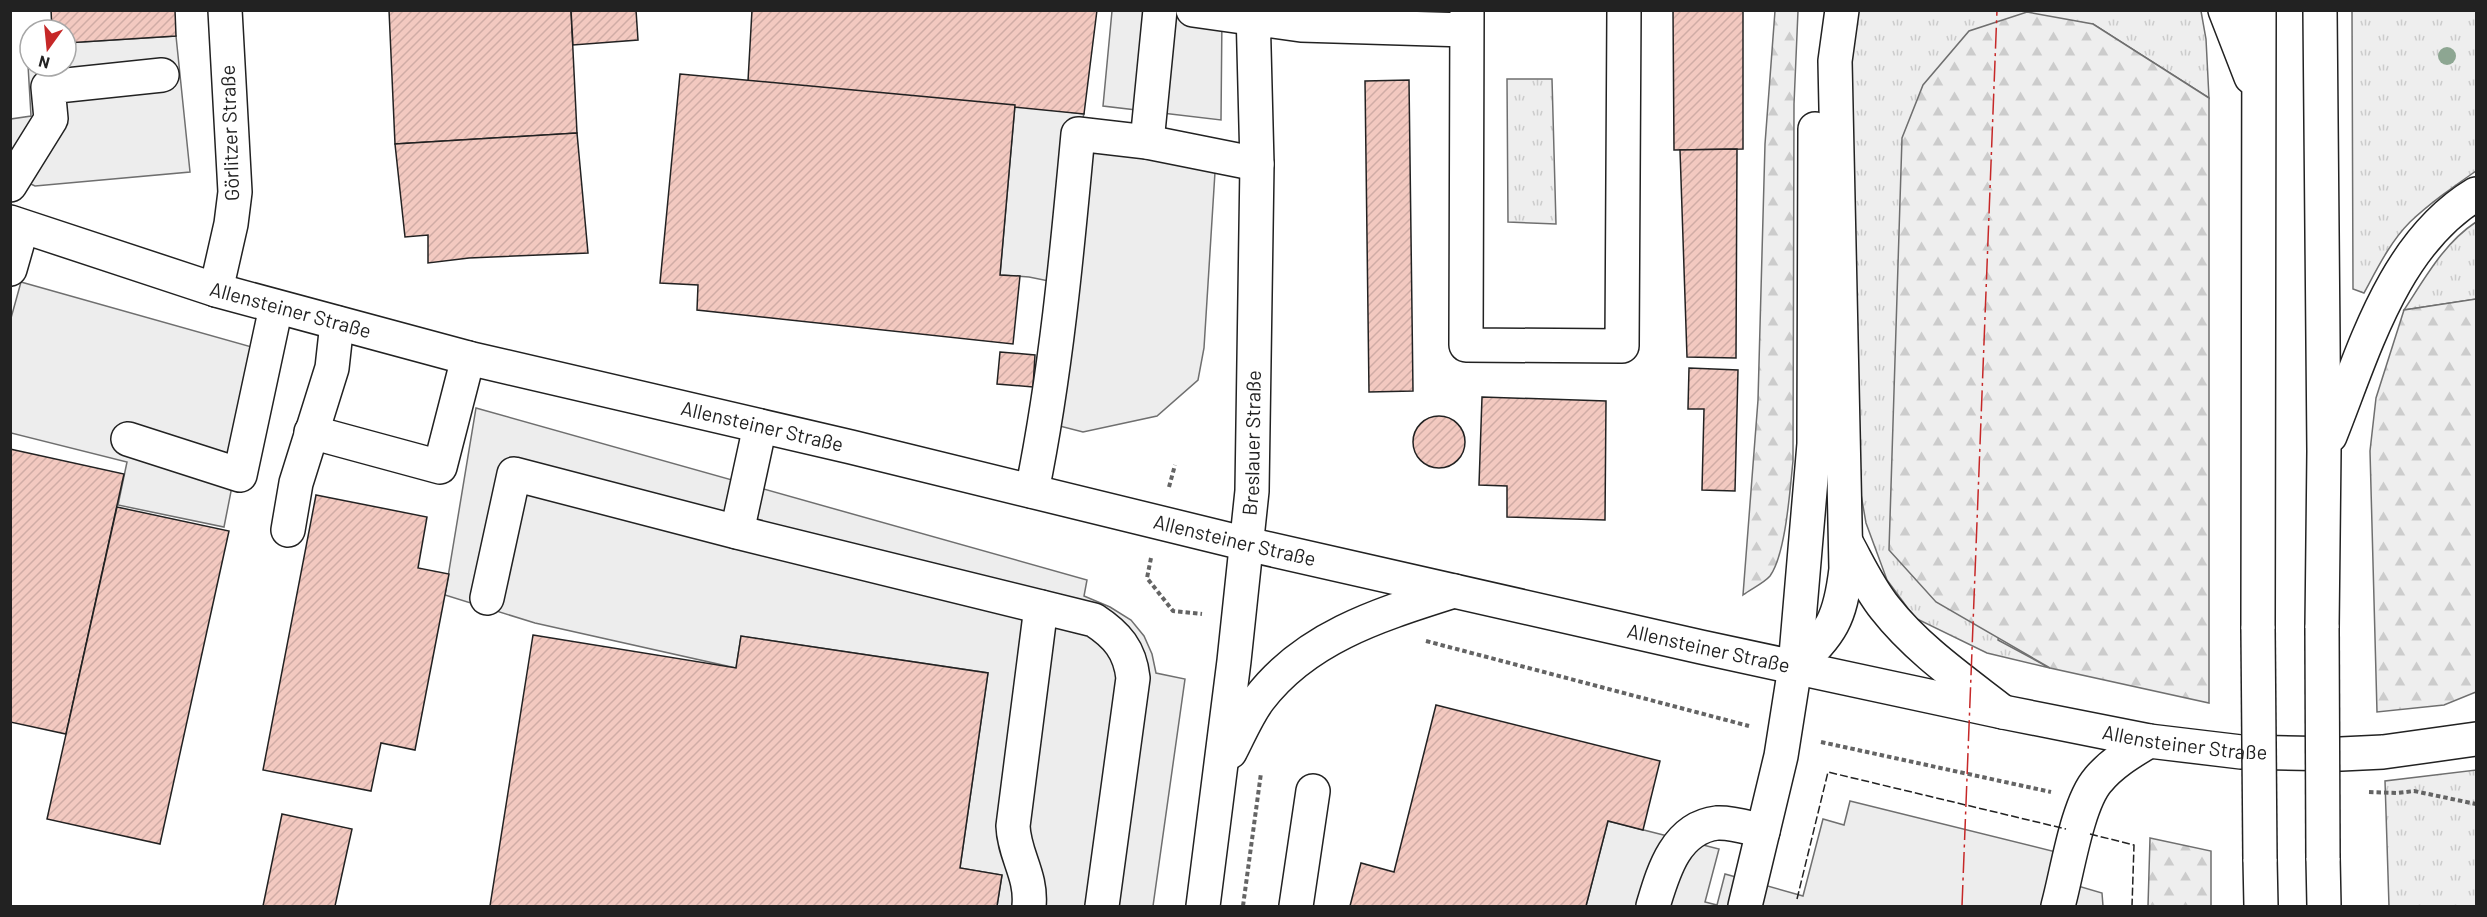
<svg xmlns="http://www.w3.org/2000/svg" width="2487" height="917" viewBox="0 0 2487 917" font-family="Barlow,sans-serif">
<defs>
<pattern id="grass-tufts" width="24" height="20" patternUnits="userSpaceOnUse" patternTransform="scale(1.5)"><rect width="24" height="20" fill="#eee"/><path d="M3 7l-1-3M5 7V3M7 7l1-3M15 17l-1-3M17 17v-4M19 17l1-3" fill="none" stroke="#ccc"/></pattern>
<pattern id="forest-firs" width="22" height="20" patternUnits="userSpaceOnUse" patternTransform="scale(1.5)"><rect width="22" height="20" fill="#eee"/><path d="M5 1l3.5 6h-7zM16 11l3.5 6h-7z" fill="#ccc"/></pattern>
<pattern id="building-hatch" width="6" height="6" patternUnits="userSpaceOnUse" patternTransform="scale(1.5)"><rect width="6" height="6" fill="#f3c9c0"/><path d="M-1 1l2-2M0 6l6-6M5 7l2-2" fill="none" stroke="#d0aca5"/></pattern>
</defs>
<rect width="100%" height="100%" fill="#fff"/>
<!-- grass -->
<g fill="url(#grass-tufts)" stroke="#6f6f6f" stroke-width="1.5">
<path d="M 1858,11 L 2201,11 L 2206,39 L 2209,98 L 2093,24 L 1998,640 L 2050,668 L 1987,653 L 1915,618 L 1887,580 L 1866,523 L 1859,483 L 1850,68 L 1854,25 Z"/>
<path d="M 2352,11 L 2476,11 L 2476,171 C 2453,187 2430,203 2410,222 C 2390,242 2377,269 2364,293 L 2353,289 Z"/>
<path d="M 1507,79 L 1552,79 L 1556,224 L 1508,222 Z"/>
<path d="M 2476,222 L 2476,299 L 2404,310 C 2425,278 2444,243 2476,222 Z"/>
<path d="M 2476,770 L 2476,906 L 2389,906 L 2385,781 Z"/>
</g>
<!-- forest -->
<g fill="url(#forest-firs)" stroke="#6f6f6f" stroke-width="1.5">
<path d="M 1775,11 L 1798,11 L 1794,104 L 1793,461 C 1790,488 1786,554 1770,576 C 1764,583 1751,589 1743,595 L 1758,400 L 1765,144 Z"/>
<path d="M 2027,12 L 2093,24 L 2209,98 L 2209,703 L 2050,668 L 1936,602 L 1889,550 L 1902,138 L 1923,85 L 1969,31 Z"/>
<path d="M 2476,299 L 2476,692 L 2444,705 L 2377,712 L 2370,451 L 2376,398 L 2404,310 Z"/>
<path d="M 2150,838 L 2211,851 L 2211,906 L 2148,906 Z"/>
</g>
<!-- parking -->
<g fill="#ededed" stroke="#6f6f6f" stroke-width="1.5">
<path d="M 1193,10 L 1222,14 L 1221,120 L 1103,106 L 1112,11 Z"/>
<path d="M 176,36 L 190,172 L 35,186 L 11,175 L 11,119 L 31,116 L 27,48 L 30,48 L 30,66 L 66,66 L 66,43 Z"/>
<path d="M 1015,105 L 1084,114 L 1078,133 L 1216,156 L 1204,348 L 1198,380 L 1157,416 L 1083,432 L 1044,422 L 1064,284 L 1029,277 L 1000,275 Z"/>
<path d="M 21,282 L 259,349 L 224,527 L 118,505 L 127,462 L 11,433 L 11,318 Z"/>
<path d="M 476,408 L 1087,580 L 1084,596 L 1110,607 L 1131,620 L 1144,636 L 1152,654 L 1156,673 L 1185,679 L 1153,906 L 997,906 L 1002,875 L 960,868 L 988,673 L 741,636 L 736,668 L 535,623 L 445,595 Z"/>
<path d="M 1850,801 L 2060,853 L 2054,879 L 2102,893 L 2103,906 L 1586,906 L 1608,821 L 1719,849 L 1705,902 L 1717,905 L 1725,874 L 1803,896 L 1823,819 L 1844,825 Z"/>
</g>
<!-- building -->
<g fill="url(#building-hatch)" stroke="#222" stroke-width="1.5">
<path d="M 51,10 L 175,10 L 176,36 L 66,43 L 66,30 L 52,30 Z"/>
<path d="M 389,10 L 571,10 L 577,133 L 395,144 Z"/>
<path d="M 571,10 L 636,10 L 638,40 L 573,45 Z"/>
<path d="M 752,10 L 1097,10 L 1084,114 L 748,81 Z"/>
<path d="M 1673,10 L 1743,10 L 1743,149 L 1674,150 Z"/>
<path d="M 680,74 L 1015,105 L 1000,275 L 1020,276 L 1013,344 L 697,310 L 698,285 L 660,283 Z"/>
<path d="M 1409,80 L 1413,391 L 1369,392 L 1365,81 Z"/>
<path d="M 577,133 L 588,253 L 469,258 L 428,263 L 428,235 L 405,237 L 395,144 Z"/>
<path d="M 1737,149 L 1736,358 L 1687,357 L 1680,150 Z"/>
<path d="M 1000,352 L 1035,355 L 1033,387 L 997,384 Z"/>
<path d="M 1689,368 L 1738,370 L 1735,491 L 1702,490 L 1704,409 L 1688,409 Z"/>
<path d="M 1482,397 L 1606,401 L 1605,520 L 1507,517 L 1507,486 L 1479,485 Z"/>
<circle cx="1439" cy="442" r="26"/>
<path d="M 10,449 L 124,474 L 66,734 L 10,722 Z"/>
<path d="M 316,495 L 427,517 L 418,568 L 449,574 L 415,750 L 381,743 L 371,791 L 263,770 Z"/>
<path d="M 117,507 L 229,531 L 160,844 L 47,819 Z"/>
<path d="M 533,635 L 736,668 L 741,636 L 988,673 L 960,868 L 1002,875 L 997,906 L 490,906 Z"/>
<path d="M 1436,705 L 1660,761 L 1643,830 L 1608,821 L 1586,906 L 1350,906 L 1361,863 L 1394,872 Z"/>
<path d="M 282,814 L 352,829 L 335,906 L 263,906 Z"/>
</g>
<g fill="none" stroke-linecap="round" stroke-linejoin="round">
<!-- minor casing -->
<g stroke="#222" stroke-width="36">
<g id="minor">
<path d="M 1193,10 L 1301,25 L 1466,30"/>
<path d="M 1467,10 L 1466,345 L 1622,346 L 1624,10"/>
<path d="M 1147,142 L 1160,10"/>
<path d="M 10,185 L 51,119 L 48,87 L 162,75"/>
<path id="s1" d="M 10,222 L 216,290 L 468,358 L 851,447 L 1247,544 L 1701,647 L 2003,712 L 2149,741 L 2241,752 L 2341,754 L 2383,752 L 2476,739"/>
<path d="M 10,269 L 22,227"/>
<path d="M 216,290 L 231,224 L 235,192 L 225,10"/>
<path d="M 311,432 L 440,467 L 468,358"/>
<path d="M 128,439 L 240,475 L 276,307"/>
<path d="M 1032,491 C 1056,373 1067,253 1078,134 L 1147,142 L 1257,164"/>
<path d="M 288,530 L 296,483 L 332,368 L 337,323"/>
<path d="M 737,532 L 760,426"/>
<path d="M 487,598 L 514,474 L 737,532 L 1094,620 C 1117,635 1130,650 1133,678 L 1102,906"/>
<path d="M 1230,752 C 1239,735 1247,715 1259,699 C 1307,636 1382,614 1454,591"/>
<path d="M 1029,906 C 1032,875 1014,855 1013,826 L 1041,607"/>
<path id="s2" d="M 1203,906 L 1234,661 L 1252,491 L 1257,164 L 1253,10"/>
<path d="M 1296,906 L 1313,791"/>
<path d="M 1653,906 C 1663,873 1675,828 1717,823 C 1732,822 1749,828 1763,831"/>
<path d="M 1745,906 L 1781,756 L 1795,667"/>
<path d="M 2058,906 C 2067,874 2077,804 2098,780 C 2112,763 2131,752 2149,741"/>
</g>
</g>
<!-- highway casing -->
<g stroke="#222" stroke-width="36">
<g id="highway">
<path d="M 2225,10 L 2251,77"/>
<path d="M 2320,10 L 2324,451 L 2322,628"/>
<path d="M 2330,436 C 2364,351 2393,244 2476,194"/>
<path d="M 1847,544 C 1859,566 1869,588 1885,608 C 1917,649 1962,680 2003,712"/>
<path d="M 2258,629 L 2259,10"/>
<path d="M 1795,667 C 1832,632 1840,620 1846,569 L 1835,61 L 1842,10"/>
<path d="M 1795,667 L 1814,444 L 1815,129"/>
<path d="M 2323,858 L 2324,906"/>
<path d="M 2260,859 L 2261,906"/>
</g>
</g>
<!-- path -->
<g stroke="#646464" stroke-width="4" stroke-dasharray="4.5 3" stroke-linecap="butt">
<path d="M 1169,487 L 1175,465"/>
<path d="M 1151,558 L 1147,578 L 1173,611 L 1202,614"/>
<path d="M 1426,641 L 1749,726"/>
<path d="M 1821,742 L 2051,792"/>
<path d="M 2369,792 L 2397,793 L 2414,791 L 2476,804"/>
<path d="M 1243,906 L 1261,773"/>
</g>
<!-- minor -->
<use href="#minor" stroke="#fff" stroke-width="33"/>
<!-- highway -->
<use href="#highway" stroke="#fff" stroke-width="33"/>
<!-- highway-bridge casing -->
<g stroke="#222" stroke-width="36" stroke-linecap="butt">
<g id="highway-bridge">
<path d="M 2322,628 L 2323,858"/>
<path d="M 2258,629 L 2260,859"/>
</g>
</g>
<!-- highway-bridge -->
<use href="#highway-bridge" stroke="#fff" stroke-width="33"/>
<!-- fence -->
<g stroke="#222" stroke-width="1.5" stroke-dasharray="8 3" stroke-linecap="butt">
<path d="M 2090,834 L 2134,845 L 2132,906"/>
<path d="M 1797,899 L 1828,772 L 2066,829"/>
</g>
<!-- power -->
<path stroke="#c62828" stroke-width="1.5" stroke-dasharray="21 4.5 3 4.5" stroke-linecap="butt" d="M 1962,906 L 1997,10"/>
</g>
<!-- trees -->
<circle fill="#8da692" cx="2447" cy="56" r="9"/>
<g text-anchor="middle" stroke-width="4.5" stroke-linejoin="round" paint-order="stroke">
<!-- street labels -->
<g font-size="20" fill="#222" stroke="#fff">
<text transform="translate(230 133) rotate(-92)" y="7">Görlitzer Straße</text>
<text dy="7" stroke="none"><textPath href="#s1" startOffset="294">Allensteiner Straße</textPath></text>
<text dy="7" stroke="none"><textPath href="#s1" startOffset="780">Allensteiner Straße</textPath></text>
<text dy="7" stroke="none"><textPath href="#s2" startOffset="466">Breslauer Straße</textPath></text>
<text dy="7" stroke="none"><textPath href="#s1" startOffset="1266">Allensteiner Straße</textPath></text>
<text dy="7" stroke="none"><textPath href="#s1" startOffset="1752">Allensteiner Straße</textPath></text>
<text dy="7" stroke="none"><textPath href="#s1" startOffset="2238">Allensteiner Straße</textPath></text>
</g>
</g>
<!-- border -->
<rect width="2487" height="917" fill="none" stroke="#222222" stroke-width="24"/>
<!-- north arrow -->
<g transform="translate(48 48) rotate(195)"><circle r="28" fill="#ffffff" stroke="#a7a7a7" stroke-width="1.5"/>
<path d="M0-4.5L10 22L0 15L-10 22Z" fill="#c62828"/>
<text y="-9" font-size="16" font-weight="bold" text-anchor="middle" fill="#222222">N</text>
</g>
</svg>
